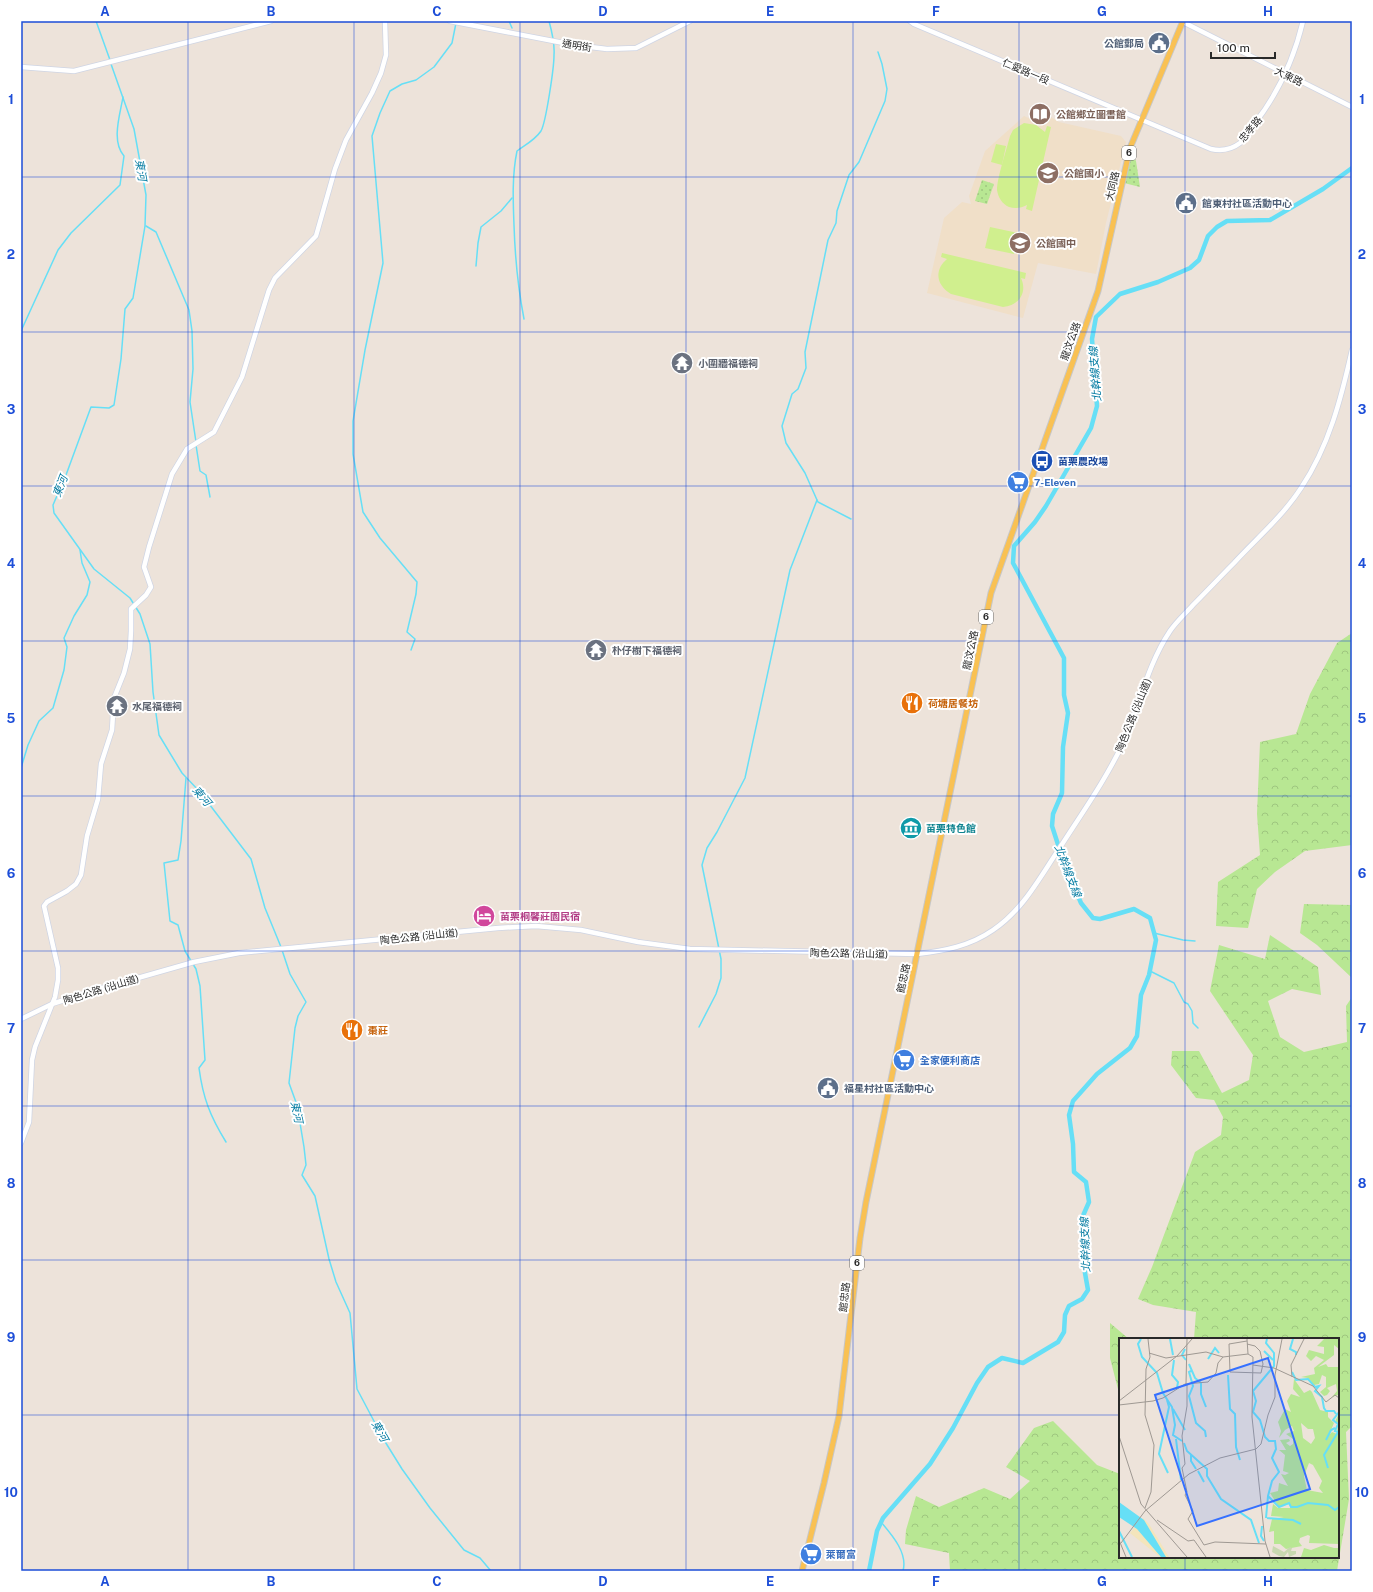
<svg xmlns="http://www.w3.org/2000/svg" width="1373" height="1592" viewBox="0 0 1373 1592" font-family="'Public Sans','Noto Sans TC',sans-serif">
<defs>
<pattern id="green-dots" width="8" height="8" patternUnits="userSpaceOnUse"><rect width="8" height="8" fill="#b8e793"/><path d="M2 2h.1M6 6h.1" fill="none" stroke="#9ec67f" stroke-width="1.8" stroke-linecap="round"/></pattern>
<pattern id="forest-crowns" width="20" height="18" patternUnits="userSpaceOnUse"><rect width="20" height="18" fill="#b8e793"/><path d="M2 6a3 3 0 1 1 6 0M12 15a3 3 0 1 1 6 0" fill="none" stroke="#9ec67f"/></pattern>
</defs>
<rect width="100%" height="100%" fill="#ede3da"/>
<!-- education -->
<path fill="#f0dfc8" d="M 1024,116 L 1045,125 L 1051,117 L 1059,122 L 1121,136 L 1126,142 L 1106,223 L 1096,274 L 1038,263 L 1023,318 L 927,293 L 944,218 L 962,202 L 971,204 L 969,196 L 985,151 Z"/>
<!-- green -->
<g fill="url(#green-dots)">
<path d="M 1132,154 L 1136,161 L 1140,187 L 1124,183 Z"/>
<path d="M 982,180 L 994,184 L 987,204 L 975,201 Z"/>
</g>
<!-- forest -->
<g fill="url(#forest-crowns)">
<path d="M 1352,633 L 1352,845 L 1305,851 L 1275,872 L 1257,889 L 1248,928 L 1216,926 L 1218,882 L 1260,855 L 1257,814 L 1260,742 L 1296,734 L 1310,694 L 1337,643 Z"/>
<path d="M 1304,904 L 1352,905 L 1352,978 L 1317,945 L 1300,933 Z"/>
<path d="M 1270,935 L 1318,967 L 1321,995 L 1292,989 L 1268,1001 L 1280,1037 L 1304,1052 L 1347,1042 L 1346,1006 L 1352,997 L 1352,1426 L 1346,1432 L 1349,1499 L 1337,1571 L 950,1571 L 949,1553 L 905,1544 L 906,1530 L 916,1496 L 939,1507 L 984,1488 L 1010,1499 L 1030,1481 L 1006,1467 L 1034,1428 L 1053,1421 L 1097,1465 L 1120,1474 L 1120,1557 L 1338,1557 L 1338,1339 L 1194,1339 L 1196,1312 L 1153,1305 L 1138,1299 L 1152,1267 L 1195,1152 L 1221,1135 L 1223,1117 L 1214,1100 L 1196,1098 L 1171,1065 L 1172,1051 L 1199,1051 L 1222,1093 L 1249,1080 L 1253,1055 L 1210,991 L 1219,945 L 1265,959 Z"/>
<path d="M 1110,1323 L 1129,1339 L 1120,1339 L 1120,1397 L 1110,1358 Z"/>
</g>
<!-- pitch -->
<g fill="#d0ef8e">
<path d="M 1024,123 L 1036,125 L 1045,132 L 1047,126 L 1051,127 L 1032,211 L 1026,209 L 1027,205 C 1021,208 1015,209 1009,207 C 1002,204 998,197 997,190 C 997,178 1007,148 1010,136 L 1013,130 Z"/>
<path d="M 996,144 L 1006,146 L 1002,165 L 991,162 Z"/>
<path d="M 990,227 L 1018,233 L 1014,254 L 985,248 Z"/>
<path d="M 942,253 L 1026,273 L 1025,279 L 1021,278 C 1028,293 1018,306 1003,307 L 951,294 C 936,285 934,270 947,259 L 941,257 Z"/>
</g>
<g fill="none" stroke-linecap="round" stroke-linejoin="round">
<!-- stream -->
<g stroke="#66dff6" stroke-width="1.5">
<path d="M 96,21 L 110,60"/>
<path d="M 509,21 L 512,28"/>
<path d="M 111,64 L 134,129 L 146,195 L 145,226 L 133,298 L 125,309 L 121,359 L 114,405 L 109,408 L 91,407 L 66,475 L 53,505 L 54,513 L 94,569 L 130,598 L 140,614 L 150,644 L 153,692 L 159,735 L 182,773 L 200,792 L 251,859 L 265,908 L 281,947"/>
<path d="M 146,226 L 156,232 L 189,310 L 192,331 L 193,369 L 190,402 L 196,442"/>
<path d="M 476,266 L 478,243 L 481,227 L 501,211 L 512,198"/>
<path d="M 524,319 C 518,288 515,257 514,225 C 513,200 512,175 517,151 C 525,145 535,140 541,131 C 546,122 554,68 554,55 C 555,43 552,32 549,21"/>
<path d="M 21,331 L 58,250 L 71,233 L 120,185 L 124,156 C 111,141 120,115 123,97"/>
<path d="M 196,445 L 200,471 L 206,475 L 210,497"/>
<path d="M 817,500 L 818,502 L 851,519"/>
<path d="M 411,650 L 415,639 L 407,632 L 416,594 L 417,582 L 380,538 L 363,512 L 353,454 L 353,421 L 365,350 L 383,263 L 372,136 L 380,113 L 390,91 L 402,84 L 416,80 L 434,67 L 452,43 L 456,23"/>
<path d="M 21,768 L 28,745 L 39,721 L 53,708 L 64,670 L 67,647 L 64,638 L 74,616 L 87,595 L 90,582 L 82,563 L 80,550"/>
<path d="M 186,778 L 181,841 L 178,860 L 164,863 L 170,921 L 178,925 L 185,951 L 196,969 L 200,986 L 205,1060 L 199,1068 C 203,1098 210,1116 226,1142"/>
<path d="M 1154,933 L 1183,940 L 1195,941"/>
<path d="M 282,950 L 290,974 L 306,1002 L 298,1016 L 295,1028 L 289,1083 L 297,1105 L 304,1147 L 306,1165 L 302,1175 L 315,1196 L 329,1259 L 336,1282 L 350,1313 L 357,1389 L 384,1440 L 402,1469 L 430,1508 L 464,1550 L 480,1558 L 491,1571"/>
<path d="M 1150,971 L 1174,983 L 1184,1002 L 1188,1004 L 1192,1011 L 1193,1023 L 1198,1028"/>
<path d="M 699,1027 L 716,994 L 721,978 L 721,959 L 702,865 L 707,848 L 717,832 L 745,778 L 790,570 L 817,500 L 805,473 L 786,443 L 782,426 L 792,394 L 798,389 L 806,368 L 805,352 L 828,240 L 836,223 L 837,211 L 849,175 L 859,162 L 885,101 L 887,89 L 882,64 L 878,52"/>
<path d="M 881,1522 C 892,1535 908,1553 903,1571"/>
</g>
<!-- canal -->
<path stroke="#66dff6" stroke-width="4.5" d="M 869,1571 L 877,1531 L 883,1518 L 930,1464 L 953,1428 L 977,1383 L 988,1367 L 1002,1358 L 1023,1363 L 1058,1342 L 1064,1332 L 1065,1315 L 1069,1306 L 1082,1299 L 1088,1290 L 1085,1273 L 1083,1254 L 1085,1235 L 1082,1218 L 1089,1202 L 1086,1182 L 1074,1172 L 1073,1144 L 1069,1115 L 1073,1101 L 1097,1074 L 1130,1048 L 1137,1036 L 1141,995 L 1149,975 L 1156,940 L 1150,918 L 1134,909 L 1100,919 L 1093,918 L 1081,903 L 1064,863 L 1052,826 L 1053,814 L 1062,793 L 1063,747 L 1068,713 L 1064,695 L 1064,658 L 1013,563 L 1014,546 L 1035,522 L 1046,506 L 1091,428 L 1097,406 L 1092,339 L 1096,317 L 1120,294 L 1158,282 L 1190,268 L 1199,260 L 1208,236 L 1217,227 L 1227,221 L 1270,220 L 1323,189 L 1352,168"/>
<!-- secondary casing -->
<g stroke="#cfd5e4" stroke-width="6">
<g id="secondary">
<path d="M 450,21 L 574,45 L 607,49 L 636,48 L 690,21"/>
<path d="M 910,21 L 914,24 L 1211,149 C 1221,151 1231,150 1240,143 C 1246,138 1250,129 1255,123 C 1279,92 1294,59 1303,21"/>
<path d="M 1183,22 L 1352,107"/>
<path d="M 21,67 L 74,71 L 271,21"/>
<path d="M 21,1019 L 52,1004 L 92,991 L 194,962 L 239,953 L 498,928 L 536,926 L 581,930 L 638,942 L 690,949 L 917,954 C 944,951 970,946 993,930 C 1023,910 1040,877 1059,849 C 1082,813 1107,778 1125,739 C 1140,703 1148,664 1170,631 C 1176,622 1185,614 1193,605 C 1207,591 1220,577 1234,563 C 1256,539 1283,516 1301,488 C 1329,446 1341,399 1352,350"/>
<path d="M 21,1143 L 29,1122 L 32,1060 L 35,1047 L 55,997 L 58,980 L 58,968 L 44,906 L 47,902 L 67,891 L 76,884 L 81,875 L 87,836 L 98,799 L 101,764 L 112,730 L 114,698 L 124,673 L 130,649 L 131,631 L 131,609 L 146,595 L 151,587 L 144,567 L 149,547 L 172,474 L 187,449 L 214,432 L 242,377 L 269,290 L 275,278 L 316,236 L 335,169 L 346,140 L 372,93 L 381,73 L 386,55 L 385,21"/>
</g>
</g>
<!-- primary casing -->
<g stroke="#c7c7c7" stroke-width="7">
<path id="primary" d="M 802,1571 L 824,1483 L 839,1416 L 860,1238 L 866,1202 L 991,593 L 1098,291 L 1130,148 L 1183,21"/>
</g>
<!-- secondary -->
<use href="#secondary" stroke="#fff" stroke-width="4.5"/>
<!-- primary -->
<use href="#primary" stroke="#f9c153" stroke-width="5"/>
</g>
<!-- grid -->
<path fill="none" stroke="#1d4ed8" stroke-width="1" stroke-opacity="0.55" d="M 188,21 L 188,1571M 354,21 L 354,1571M 520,21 L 520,1571M 686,21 L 686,1571M 853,21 L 853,1571M 1019,21 L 1019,1571M 1185,21 L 1185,1339M 21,177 L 1352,177M 21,332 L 1352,332M 21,486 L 1352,486M 21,641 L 1352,641M 21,796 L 1352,796M 21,951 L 1352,951M 21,1106 L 1352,1106M 21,1260 L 1352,1260M 21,1415 L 1120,1415M 1338,1415 L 1352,1415M 1185,1557 L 1185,1571"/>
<!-- icons -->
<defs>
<g id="civic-disc" transform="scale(1.15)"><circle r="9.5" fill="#5c6f8a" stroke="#fff"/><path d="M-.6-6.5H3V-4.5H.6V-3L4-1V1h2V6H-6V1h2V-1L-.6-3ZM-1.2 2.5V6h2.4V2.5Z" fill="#fff"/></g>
<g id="library-disc" transform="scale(1.15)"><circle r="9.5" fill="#8d6e63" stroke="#fff"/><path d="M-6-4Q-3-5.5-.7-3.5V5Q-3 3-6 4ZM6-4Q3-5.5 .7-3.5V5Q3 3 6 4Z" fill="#fff"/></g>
<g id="school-disc" transform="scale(1.15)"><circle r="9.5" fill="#8d6e63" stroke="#fff"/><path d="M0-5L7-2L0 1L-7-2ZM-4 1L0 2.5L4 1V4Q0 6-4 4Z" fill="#fff"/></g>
<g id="temple-disc" transform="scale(1.15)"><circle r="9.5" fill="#6b7280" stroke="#fff"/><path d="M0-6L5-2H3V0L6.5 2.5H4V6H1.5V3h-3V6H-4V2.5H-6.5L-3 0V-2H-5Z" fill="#fff"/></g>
<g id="bus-disc" transform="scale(1.15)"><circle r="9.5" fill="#1a4fb4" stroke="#fff"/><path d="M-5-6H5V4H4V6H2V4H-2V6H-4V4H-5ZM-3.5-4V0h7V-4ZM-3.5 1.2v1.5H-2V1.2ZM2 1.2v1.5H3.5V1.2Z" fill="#fff"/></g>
<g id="supermarket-disc" transform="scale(1.15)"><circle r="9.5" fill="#3f7fe0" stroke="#fff"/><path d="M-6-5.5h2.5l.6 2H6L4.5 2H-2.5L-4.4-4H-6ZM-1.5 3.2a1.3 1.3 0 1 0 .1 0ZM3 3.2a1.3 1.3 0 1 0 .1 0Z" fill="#fff"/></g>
<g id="restaurant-disc" transform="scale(1.15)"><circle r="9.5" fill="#e8710a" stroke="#fff"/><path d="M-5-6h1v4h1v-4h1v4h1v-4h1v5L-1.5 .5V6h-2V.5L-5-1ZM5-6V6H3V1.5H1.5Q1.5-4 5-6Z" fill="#fff"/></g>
<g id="museum-disc" transform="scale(1.15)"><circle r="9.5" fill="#0f9aa8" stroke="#fff"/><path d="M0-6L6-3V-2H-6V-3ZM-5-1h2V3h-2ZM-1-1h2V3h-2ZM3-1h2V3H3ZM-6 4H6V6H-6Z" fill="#fff"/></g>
<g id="hotel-disc" transform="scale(1.15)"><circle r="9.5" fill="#d1479c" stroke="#fff"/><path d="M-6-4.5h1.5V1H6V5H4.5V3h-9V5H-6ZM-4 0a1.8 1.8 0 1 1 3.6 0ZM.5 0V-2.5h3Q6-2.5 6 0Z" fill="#fff"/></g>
</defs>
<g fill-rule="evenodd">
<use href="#civic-disc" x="1159" y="43"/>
<use href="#library-disc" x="1040" y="114"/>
<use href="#school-disc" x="1048" y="173"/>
<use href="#civic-disc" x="1186" y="203"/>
<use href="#school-disc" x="1020" y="243"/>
<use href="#temple-disc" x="682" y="363"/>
<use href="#bus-disc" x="1042" y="461"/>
<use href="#supermarket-disc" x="1018" y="482"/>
<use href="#temple-disc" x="596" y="650"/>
<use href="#restaurant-disc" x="912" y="703"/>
<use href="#temple-disc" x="117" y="706"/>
<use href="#museum-disc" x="911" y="828"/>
<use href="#hotel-disc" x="484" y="916"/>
<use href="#restaurant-disc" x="352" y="1030"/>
<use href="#supermarket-disc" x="904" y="1060"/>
<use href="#civic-disc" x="828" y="1088"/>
<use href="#supermarket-disc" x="811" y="1554"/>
</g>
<g text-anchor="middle" stroke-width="4" stroke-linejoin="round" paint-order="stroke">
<!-- shield labels -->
<g fill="#fff" stroke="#696969" stroke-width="1">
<rect x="1122" y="146" width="14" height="14" rx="3"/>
<rect x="979" y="610" width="14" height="14" rx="3"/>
<rect x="850" y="1256" width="14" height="14" rx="3"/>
</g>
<g font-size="9" font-weight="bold" fill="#292929">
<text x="1129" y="156">6</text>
<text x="986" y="620">6</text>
<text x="857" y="1266">6</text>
</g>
<!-- service labels -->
<g font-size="10" font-weight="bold" fill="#4e5e75" stroke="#fff" text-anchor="start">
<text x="1144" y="47" text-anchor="end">公館郵局</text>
<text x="1202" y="207">館東村社區活動中心</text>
<text x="844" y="1092">福星村社區活動中心</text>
</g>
<!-- street labels -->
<g font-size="10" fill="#292929" stroke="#fff">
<text transform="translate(577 45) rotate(9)" y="4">通明街</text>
<text transform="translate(1026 71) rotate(23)" y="4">仁愛路一段</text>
<text transform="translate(1289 76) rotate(26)" y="4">大東路</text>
<text transform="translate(1250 129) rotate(-50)" y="4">忠孝路</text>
<text transform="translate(1112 186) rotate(-77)" y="4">大同路</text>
<text transform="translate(1070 341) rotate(-70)" y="4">龍汶公路</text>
<text transform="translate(970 650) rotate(-78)" y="4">龍汶公路</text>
<text transform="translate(1133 715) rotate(-68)" y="4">陶色公路 (沿山道)</text>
<text transform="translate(419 936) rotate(-6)" y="4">陶色公路 (沿山道)</text>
<text transform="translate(849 953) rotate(1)" y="4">陶色公路 (沿山道)</text>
<text transform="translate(903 978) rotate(-78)" y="4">館忠路</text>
<text transform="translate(101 989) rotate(-17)" y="4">陶色公路 (沿山道)</text>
<text transform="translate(844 1297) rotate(-83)" y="4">館忠路</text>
</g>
<!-- education labels -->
<g font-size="10" font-weight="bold" fill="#785e54" stroke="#fff" text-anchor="start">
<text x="1056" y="118">公館鄉立圖書館</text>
<text x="1064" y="177">公館國小</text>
<text x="1036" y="247">公館國中</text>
</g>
<!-- worship labels -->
<g font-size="10" font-weight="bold" fill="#5b616d" stroke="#fff" text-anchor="start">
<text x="698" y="367">小圍牆福德祠</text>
<text x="612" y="654">朴仔樹下福德祠</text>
<text x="132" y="710">水尾福德祠</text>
</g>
<!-- transit labels -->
<g font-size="10" font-weight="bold" fill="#164399" stroke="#fff" text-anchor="start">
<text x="1058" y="465">苗栗農改場</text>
</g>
<!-- shop labels -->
<g font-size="10" font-weight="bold" fill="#366cbe" stroke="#fff" text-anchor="start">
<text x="1034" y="486">7-Eleven</text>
<text x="920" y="1064">全家便利商店</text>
<text x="826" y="1558">萊爾富</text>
</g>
<!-- food labels -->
<g font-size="10" font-weight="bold" fill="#c56008" stroke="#fff" text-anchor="start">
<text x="928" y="707">荷塘居餐坊</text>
<text x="368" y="1034">棗莊</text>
</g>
<!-- culture labels -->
<g font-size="10" font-weight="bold" fill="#0d838f" stroke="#fff" text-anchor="start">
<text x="926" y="832">苗栗特色館</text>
</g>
<!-- hotel labels -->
<g font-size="10" font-weight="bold" fill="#b23c85" stroke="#fff" text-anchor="start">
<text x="500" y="920">苗栗桐馨莊園民宿</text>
</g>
<!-- water labels -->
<g font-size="11" font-style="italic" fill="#057ca2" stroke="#fff">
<text transform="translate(141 170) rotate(80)" y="4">東河</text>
<text transform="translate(1095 374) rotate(-94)" y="4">北幹線支線</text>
<text transform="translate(60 486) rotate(-69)" y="4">東河</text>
<text transform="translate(202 796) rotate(50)" y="4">東河</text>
<text transform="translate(1068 871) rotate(69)" y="4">北幹線支線</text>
<text transform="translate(297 1112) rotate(78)" y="4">東河</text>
<text transform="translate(1085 1245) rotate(-92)" y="4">北幹線支線</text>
<text transform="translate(380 1431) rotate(61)" y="4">東河</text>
</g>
</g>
<!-- overview -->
<g transform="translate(1119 1338)">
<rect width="220" height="220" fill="#ede3da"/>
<path d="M 205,1 L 220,1 L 220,11 L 215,7 L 215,17 L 199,29 L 207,26 L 209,29 L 220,29 L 220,60 L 219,57 L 213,59 L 218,53 L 217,46 L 208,50 L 211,53 L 208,57 L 205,58 L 201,54 L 207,49 L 207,39 L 203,37 L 200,46 L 195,47 L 189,40 L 182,39 L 196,36 L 195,30 L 205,22 L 197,18 L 192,23 L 187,18 L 190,12 L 205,16 L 205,9 L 198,8 ZM 175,41 L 185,55 L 191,52 L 193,54 L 201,72 L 209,74 L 209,79 L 215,85 L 210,97 L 213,94 L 218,96 L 219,85 L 216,84 L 220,75 L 220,219 L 182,219 L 185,210 L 192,212 L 205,207 L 215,210 L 220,210 L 220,206 L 190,205 L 191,198 L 189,197 L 181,200 L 180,204 L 183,208 L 167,211 L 161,206 L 155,206 L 155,193 L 150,194 L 153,181 L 165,179 L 152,178 L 154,166 L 159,170 L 172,170 L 170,166 L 160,169 L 151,155 L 159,153 L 160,145 L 169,148 L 162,136 L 166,137 L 170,135 L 164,133 L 166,117 L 160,112 L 167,112 L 161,102 L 170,101 L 171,103 L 167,105 L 171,108 L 174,106 L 174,101 L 167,96 L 175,93 L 173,88 L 166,92 L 160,100 L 162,93 L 159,84 L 166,71 L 172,74 L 168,63 L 172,56 L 181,59 L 174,51 ZM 182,85 L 189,91 L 194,91 L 196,100 L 192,106 L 184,100 ZM 190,125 L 194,127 L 203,143 L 200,150 L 204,155 L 188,152 L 185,138 Z" fill="#b8e793" fill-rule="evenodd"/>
<path d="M 24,180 L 30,186 L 50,219 L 41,219 L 11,195 Z" fill="#f4e5bb"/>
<path d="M 154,208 L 165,214 L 171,209 L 173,210 L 172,213 L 177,213 L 177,216 L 170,219 L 169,214 L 165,219 L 160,218 L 153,214 Z" fill="#c8d8b0"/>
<path d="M 0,164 L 25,182 L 47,219 L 42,219 L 18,191 L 0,179 Z" fill="#66dff6"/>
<path fill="none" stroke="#66dff6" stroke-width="2" d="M 22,1 L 19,6 L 23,19 L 38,35 L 44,55 L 53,69 L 56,87 L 54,97 L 63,103M 51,1 L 54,17M 174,1 L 171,11 L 177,14 L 177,17M 66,11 L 63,17 L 67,22M 145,13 L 154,22M 89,21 L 96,10 L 100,15M 55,22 L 53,37 L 59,44 L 58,50M 70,26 L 76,40 L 82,45 L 82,56 L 87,69M 72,33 L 70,34 L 74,48 L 70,58 L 77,85 L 86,93 L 87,99M 173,34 L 177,42 L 189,41 L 196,49 L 200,48 L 196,53 L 203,59 L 205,70 L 207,73 L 215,73 L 217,76M 109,37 L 111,71 L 116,76 L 117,109 L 121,122M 48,62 L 50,69 L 40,116 L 49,135M 54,71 L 66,92M 220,74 L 214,82 L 219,86 L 216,93 L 220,94M 57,101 L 62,142M 207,102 L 212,92 L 216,90M 65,105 L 68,113 L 88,131 L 88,138 L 102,161 L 132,182 L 140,205M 72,116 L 72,123 L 77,131M 209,130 L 205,117 L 219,94M 79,133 L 85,144M 149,158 L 160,169 L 170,165 L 172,169 L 178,169 L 189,165 L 209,167 L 216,172 L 220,169M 147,180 L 149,158 L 153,143 L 160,134 L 153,120 L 157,111 L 156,103 L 150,103 L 146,99 L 141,82 L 134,74 L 137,63 L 134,53 L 155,28 L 155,15 L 147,5 L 148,1M 148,180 L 174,182 L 182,186M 143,188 L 142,198 L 145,203M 0,193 L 13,219"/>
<path fill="none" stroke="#9f9993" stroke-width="1" d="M 128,1 L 129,16 L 134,19 L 133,79 L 146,203 L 151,219M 128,3 L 110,6 L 111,34 L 142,35 L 144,26 L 141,13 L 136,8 L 128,6M 30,15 L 47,20 L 87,14 L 104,19M 134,27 L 155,30 L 194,48 L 207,64 L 216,57 L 220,60M 173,39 L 172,27 L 185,1M 67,46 L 68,1M 68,46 L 68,68 L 63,98 L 66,126 L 63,130 L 68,154 L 66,157 L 74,173 L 69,181 L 85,207 L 96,204 L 147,206M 0,63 L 58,18 L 73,1M 0,67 L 34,63 L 44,60 L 66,46 L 89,44 L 97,35 L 99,25 L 104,19 L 129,16M 0,98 L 22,166 L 68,219M 26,170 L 32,154 L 35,107 L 26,77 L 27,31 L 31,19 L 29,1M 38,182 L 69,203 L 75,202 L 87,219M 0,202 L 7,219M 2,205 L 26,173 L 70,136 L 101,120 L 137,111 L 142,106 L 149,77 L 156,59 L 156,37 L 163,1"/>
<path fill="#3570ff" fill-opacity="0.15" stroke="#3570ff" stroke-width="2" d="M 149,20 L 191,151 L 78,188 L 36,57 Z"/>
<rect width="220" height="220" fill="none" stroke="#292929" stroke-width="2"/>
</g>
<!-- border -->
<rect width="1373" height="1592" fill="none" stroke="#ffffff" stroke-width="44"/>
<!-- scale -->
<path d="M1211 52v6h64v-6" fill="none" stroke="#292929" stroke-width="2"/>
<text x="1217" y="52" font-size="12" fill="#292929" stroke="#ffffff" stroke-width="3" paint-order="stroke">100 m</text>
<rect x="22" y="22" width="1329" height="1548" fill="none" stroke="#1d4ed8" stroke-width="1.5"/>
<g font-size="13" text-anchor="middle" font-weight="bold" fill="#1d4ed8">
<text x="105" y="16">A</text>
<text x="271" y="16">B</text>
<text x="437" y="16">C</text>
<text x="603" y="16">D</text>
<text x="770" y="16">E</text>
<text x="936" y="16">F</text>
<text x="1102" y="16">G</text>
<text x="1268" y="16">H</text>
<text x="11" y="104">1</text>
<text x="1362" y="104">1</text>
<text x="11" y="259">2</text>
<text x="1362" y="259">2</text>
<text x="11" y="414">3</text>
<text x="1362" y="414">3</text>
<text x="11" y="568">4</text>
<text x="1362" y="568">4</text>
<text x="11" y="723">5</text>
<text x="1362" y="723">5</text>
<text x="11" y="878">6</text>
<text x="1362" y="878">6</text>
<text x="11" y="1033">7</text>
<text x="1362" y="1033">7</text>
<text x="11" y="1188">8</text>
<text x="1362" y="1188">8</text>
<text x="11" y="1342">9</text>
<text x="1362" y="1342">9</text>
<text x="11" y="1497">10</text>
<text x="1362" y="1497">10</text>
<text x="105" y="1586">A</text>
<text x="271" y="1586">B</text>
<text x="437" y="1586">C</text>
<text x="603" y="1586">D</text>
<text x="770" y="1586">E</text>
<text x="936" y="1586">F</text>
<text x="1102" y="1586">G</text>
<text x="1268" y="1586">H</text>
</g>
</svg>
